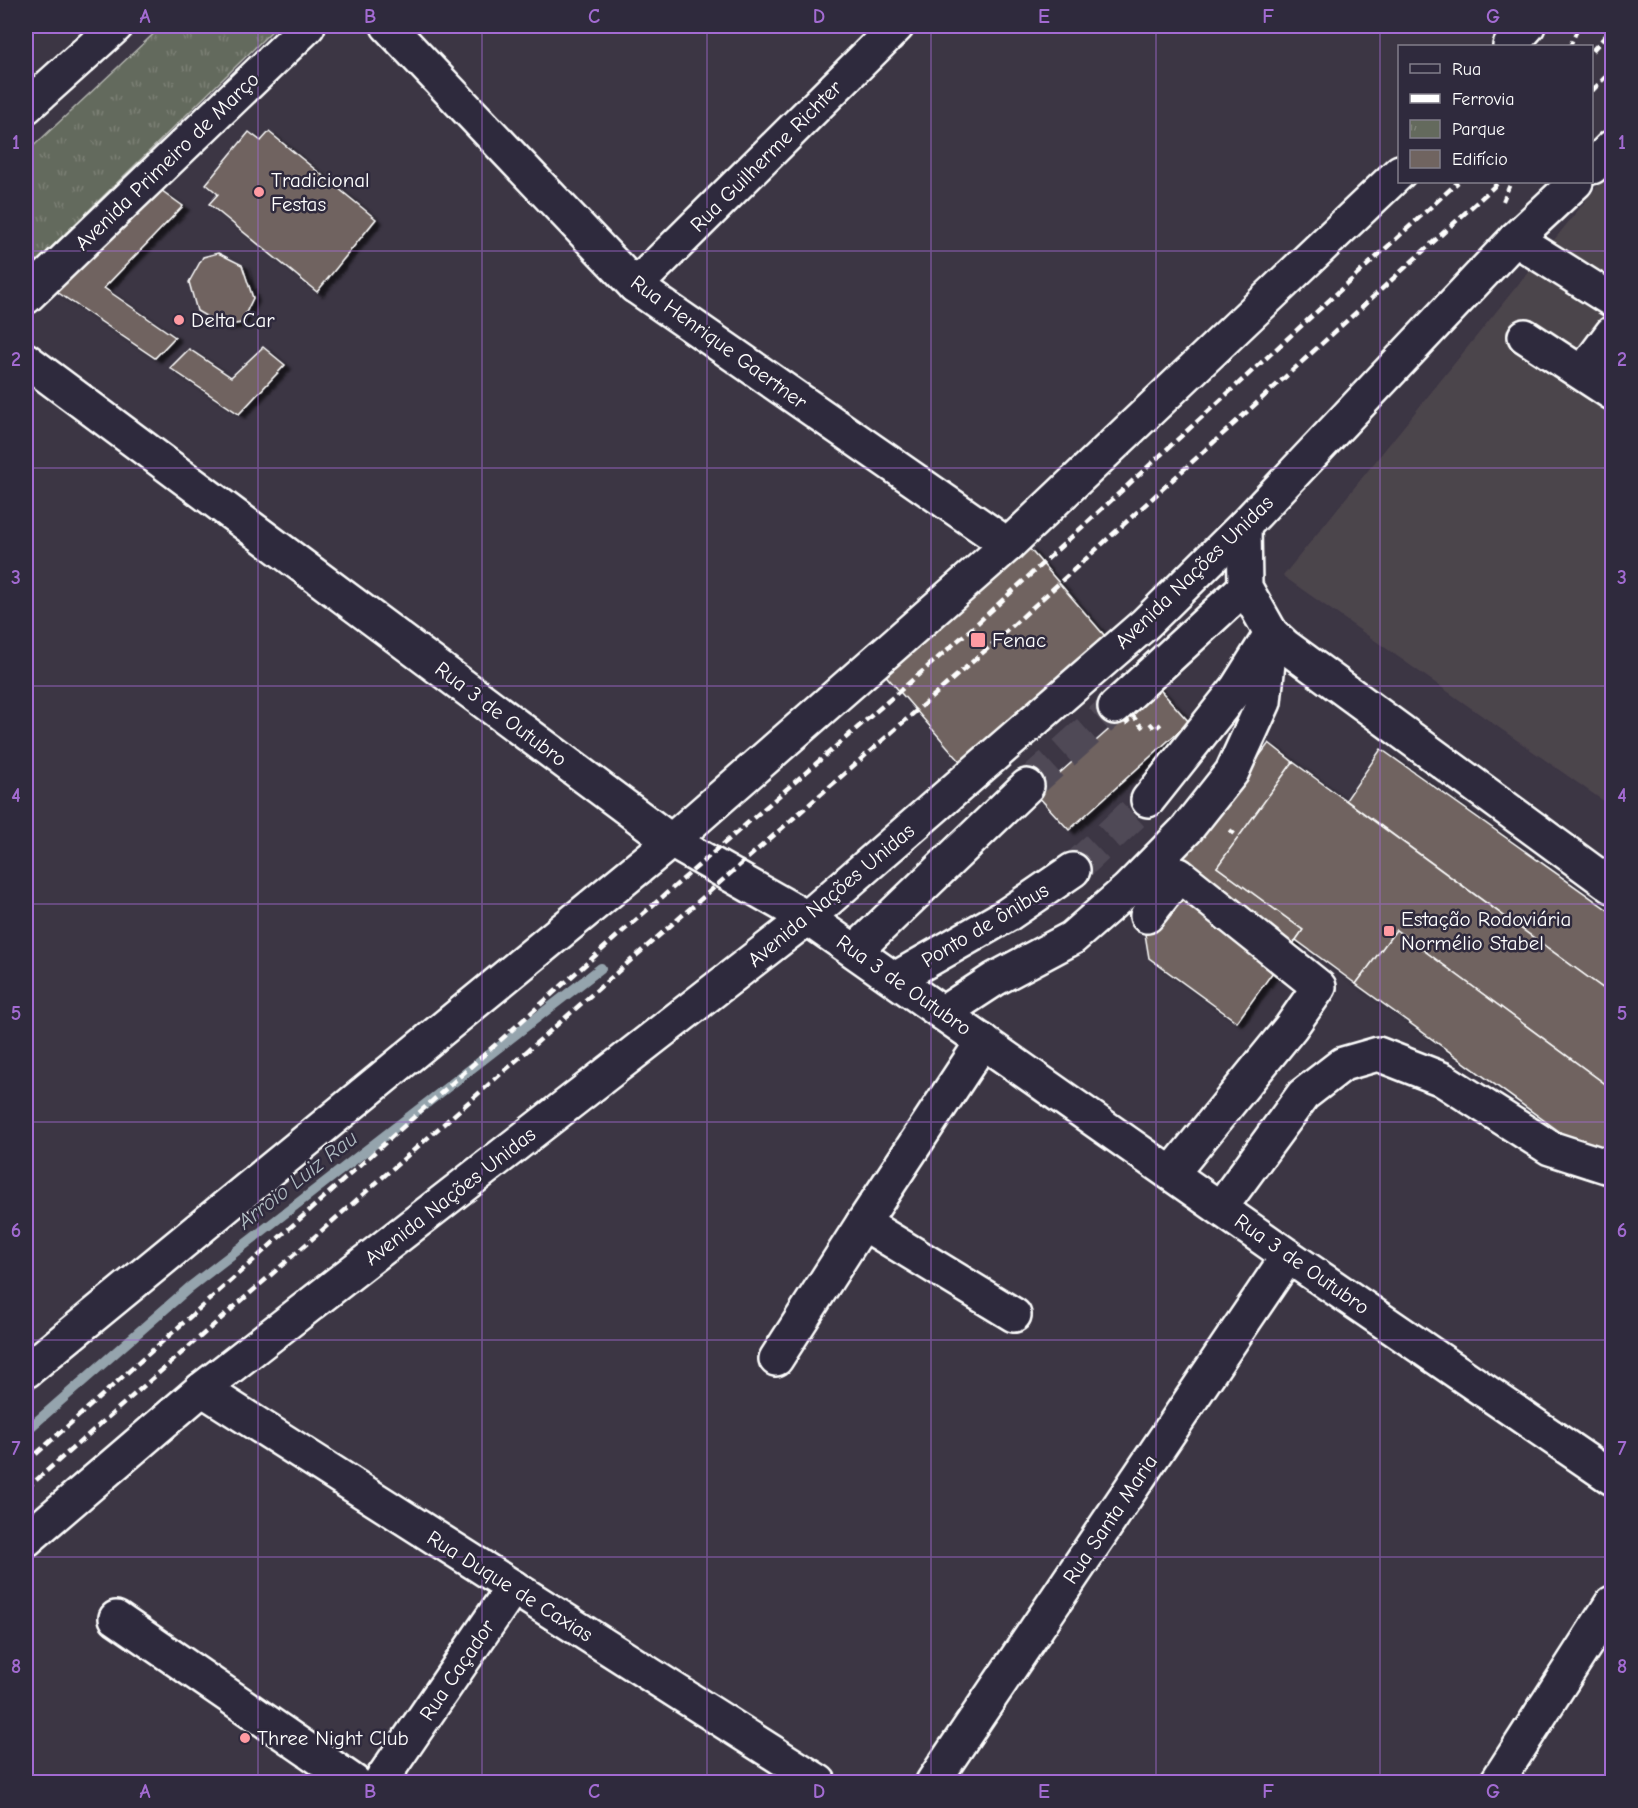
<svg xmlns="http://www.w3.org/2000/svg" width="1638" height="1808" viewBox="0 0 1638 1808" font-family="'Comic Neue',sans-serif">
<defs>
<pattern id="park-tufts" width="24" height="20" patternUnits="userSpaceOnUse" patternTransform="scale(1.5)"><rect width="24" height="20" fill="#646a5d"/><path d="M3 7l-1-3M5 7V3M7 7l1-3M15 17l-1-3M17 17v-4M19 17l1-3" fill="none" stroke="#7b8075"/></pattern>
<filter id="shadow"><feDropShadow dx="6" dy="4" stdDeviation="1.5" flood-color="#0009"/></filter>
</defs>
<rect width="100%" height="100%" fill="#3c3644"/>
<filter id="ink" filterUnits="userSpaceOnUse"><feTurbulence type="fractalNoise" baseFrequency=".0167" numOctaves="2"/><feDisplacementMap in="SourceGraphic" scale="12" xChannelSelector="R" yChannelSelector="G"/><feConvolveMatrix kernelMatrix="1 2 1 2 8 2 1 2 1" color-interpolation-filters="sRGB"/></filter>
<g filter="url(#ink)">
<!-- built -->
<path fill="#4c444c" d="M 1612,168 L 1612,807 L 1283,576 Z"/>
<!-- park -->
<path fill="url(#park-tufts)" stroke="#b2b4ae" stroke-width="1.5" d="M 162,26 L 277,26 L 26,272 L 26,153 Z"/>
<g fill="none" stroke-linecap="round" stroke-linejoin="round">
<!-- stream -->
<path stroke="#95a4ad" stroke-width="10" d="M 26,1431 L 190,1287 L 601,968"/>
</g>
<!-- building -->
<g fill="#706460" stroke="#fff" stroke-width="1.5" filter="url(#shadow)">
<path d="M 249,132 L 261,141 L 269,132 L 376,219 L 317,292 L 209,204 L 218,194 L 206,184 Z"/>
<path d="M 158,188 L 183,206 L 104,288 L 175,337 L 155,358 L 57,292 Z"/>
<path d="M 218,253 L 242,265 L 253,298 L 241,323 L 223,326 L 197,311 L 189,282 L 203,257 Z"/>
<path d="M 263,347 L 285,365 L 239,414 L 170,368 L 189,349 L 231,377 Z"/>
<path d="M 1028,547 L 1110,642 L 965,767 L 882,671 Z"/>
<path d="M 1153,682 L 1189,722 L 1069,830 L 1036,794 L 1114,725 L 1110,721 Z"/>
<path d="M 1269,743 L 1293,762 L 1217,867 L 1303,930 L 1237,1022 L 1149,958 L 1135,874 L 1203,781 L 1227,800 Z"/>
<path d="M 1381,749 L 1612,913 L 1612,995 L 1346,800 Z"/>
<path d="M 1293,762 L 1612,995 L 1612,1089 L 1396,930 L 1356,984 L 1296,940 L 1303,930 L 1217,867 Z"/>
<path d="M 1396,930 L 1612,1089 L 1612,1150 L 1574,1142 L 1356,984 Z"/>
</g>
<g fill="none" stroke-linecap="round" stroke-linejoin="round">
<!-- minor-tunnel -->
<g stroke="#504a57" stroke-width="33" stroke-dasharray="33 16" stroke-linecap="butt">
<path d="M 1027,786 L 1115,707"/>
<path d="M 1073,870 L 1148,800"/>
</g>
<!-- minor casing -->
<g stroke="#fff" stroke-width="38">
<g id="minor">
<path d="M 388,26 L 635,286 L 1008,545"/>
<path d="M 1515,239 L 1612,300"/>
<path d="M 635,286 L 897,26"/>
<path d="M 1525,336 L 1612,393"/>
<path d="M 26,360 L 671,841 L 807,918 L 1288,1256 L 1612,1478"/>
<path d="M 1583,372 L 1612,333"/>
<path d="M 1244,526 L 1245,587 L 1271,633 L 1285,646 L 1612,886"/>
<path d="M 1115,707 L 1245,587"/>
<path d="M 1148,800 L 1237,688 L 1266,642"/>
<path d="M 1147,916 L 1179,875 L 1319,987 L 1291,1027 L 1172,1173"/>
<path d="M 855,951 L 1027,786"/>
<path d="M 895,979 L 1007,915 L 1073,870"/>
<path d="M 943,1013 L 995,979 L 1072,938 L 1127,890 L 1186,830 L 1232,772 L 1264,702 L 1271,633"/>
<path d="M 983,1041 L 863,1223 L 1014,1315"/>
<path d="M 1221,1207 L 1303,1095 L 1343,1064 L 1378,1054 L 1442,1079 L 1550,1148 L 1612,1168"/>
<path d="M 776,1359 L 863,1223"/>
<path d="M 202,1389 L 819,1782"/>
<path d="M 116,1618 L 354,1782"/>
<path d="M 380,1782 L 513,1587"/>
<path d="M 933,1782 L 1288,1256"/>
<path d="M 1497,1782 L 1612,1603"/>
</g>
</g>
<!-- major casing -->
<g stroke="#fff" stroke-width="38">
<g id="major">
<path d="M 1510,46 L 1528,26"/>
<path d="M 26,107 L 116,26"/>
<path d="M 1592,167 L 1612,147"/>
<path d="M 26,297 L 308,26"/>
<path d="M 26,1371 L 671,841 L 1008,545 L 1400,172"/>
<path d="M 26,1540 L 202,1389 L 807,918 L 1145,624 L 1244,526 L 1515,239 L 1576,182"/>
</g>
</g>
<!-- path -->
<g stroke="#fff" stroke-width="4" stroke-dasharray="6 4.5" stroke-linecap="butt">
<path d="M 1570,46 L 1579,26"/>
<path d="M 1503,201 L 1511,182"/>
<path d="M 1150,723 L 1155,729 L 1161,724"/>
<path d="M 1230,830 L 1238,837"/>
</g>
<!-- minor -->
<use href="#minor" stroke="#2f2a3d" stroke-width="33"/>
<!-- major -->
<use href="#major" stroke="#2f2a3d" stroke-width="33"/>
<!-- rail -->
<g stroke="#fff" stroke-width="4.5" stroke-dasharray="9 4.5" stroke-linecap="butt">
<path d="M 1592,51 L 1612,29"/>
<path d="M 1592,91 L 1612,70"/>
<path d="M 26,1463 L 615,938 L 970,630 L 1458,182"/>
<path d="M 26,1489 L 987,649 L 1499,182"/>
</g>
<!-- path-bridge -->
<path stroke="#fff" stroke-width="4" stroke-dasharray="6 4.5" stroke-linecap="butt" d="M 1125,724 L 1133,716 L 1143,728"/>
</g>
</g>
<!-- grid -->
<path fill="none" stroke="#a36bd2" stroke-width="1.5" stroke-opacity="0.55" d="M 258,26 L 258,1782M 482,26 L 482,1782M 707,26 L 707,1782M 931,26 L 931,1782M 1156,26 L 1156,1782M 1380,26 L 1380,1782M 26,251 L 1612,251M 26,468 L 1612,468M 26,686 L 1612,686M 26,904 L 1612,904M 26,1122 L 1612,1122M 26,1340 L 1612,1340M 26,1557 L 1612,1557"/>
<!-- markers -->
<g fill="#ff9aa2" stroke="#2f2a3d" stroke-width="2">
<circle cx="259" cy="192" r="6"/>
<circle cx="179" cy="320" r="6"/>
<rect x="970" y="632" width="16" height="16" rx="3"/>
<rect x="1383" y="925" width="12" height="12" rx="3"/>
<circle cx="245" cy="1738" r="6"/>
</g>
<g text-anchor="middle" stroke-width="5" stroke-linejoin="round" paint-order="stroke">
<!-- street labels -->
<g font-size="21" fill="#fff" stroke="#2f2a3d">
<text transform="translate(766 156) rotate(-45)" y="7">Rua Guilherme Richter</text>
<text transform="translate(167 161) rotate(-44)" y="7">Avenida Primeiro de Março</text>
<text transform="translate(719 342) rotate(36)" y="7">Rua Henrique Gaertner</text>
<text transform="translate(1194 572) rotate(-44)" y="7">Avenida Nações Unidas</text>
<text transform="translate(501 714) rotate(37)" y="7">Rua 3 de Outubro</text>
<text transform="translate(831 895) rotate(-40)" y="7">Avenida Nações Unidas</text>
<text transform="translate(985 925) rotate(-31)" y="7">Ponto de ônibus</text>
<text transform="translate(904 985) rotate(35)" y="7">Rua 3 de Outubro</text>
<text transform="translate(450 1196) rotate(-38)" y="7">Avenida Nações Unidas</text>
<text transform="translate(1302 1264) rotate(35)" y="7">Rua 3 de Outubro</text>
<text transform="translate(1110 1519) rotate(-56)" y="7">Rua Santa Maria</text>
<text transform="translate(510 1586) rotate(32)" y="7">Rua Duque de Caxias</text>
<text transform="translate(457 1670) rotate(-56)" y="7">Rua Caçador</text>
</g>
<!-- poi labels -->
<g font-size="21" fill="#fff" stroke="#2f2a3d" text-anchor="start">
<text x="271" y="187">Tradicional<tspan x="271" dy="24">Festas</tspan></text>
<text x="191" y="327">Delta Car</text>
<text x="992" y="647">Fenac</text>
<text x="1401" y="926">Estação Rodoviária<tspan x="1401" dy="24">Normélio Stabel</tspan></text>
<text x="257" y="1745">Three Night Club</text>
</g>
<!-- water labels -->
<g font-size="22" font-style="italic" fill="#afbbc1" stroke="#2f2a3d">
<text transform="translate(297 1179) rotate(-38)" y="8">Arroio Luiz Rau</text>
</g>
</g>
<!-- margin -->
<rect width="1638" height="1808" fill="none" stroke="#2f2a3d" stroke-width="66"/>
<!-- legend -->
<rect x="1398" y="45" width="195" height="138" fill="#2f2a3d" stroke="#827f8b" stroke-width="1.5"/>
<rect x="1410" y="64" width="30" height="9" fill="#2f2a3d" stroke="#827f8b" stroke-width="1.5"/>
<text x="1452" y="75" font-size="18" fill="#ffffff">Rua</text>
<rect x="1410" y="94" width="30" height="9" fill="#ffffff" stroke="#827f8b" stroke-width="1.5"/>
<text x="1452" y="105" font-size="18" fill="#ffffff">Ferrovia</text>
<rect x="1410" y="120" width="30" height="18" fill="url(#park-tufts)" stroke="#827f8b" stroke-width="1.5"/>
<text x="1452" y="135" font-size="18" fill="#ffffff">Parque</text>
<rect x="1410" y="150" width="30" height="18" fill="#706460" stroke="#827f8b" stroke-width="1.5"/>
<text x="1452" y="165" font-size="18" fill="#ffffff">Edifício</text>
<rect x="33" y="33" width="1572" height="1742" fill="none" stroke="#a36bd2" stroke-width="2"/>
<g font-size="20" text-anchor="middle" font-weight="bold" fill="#a36bd2">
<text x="145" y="23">A</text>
<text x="370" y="23">B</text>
<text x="594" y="23">C</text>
<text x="819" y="23">D</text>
<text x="1044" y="23">E</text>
<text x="1268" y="23">F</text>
<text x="1493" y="23">G</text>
<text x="16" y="149">1</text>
<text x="1622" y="149">1</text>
<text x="16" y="366">2</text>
<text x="1622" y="366">2</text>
<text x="16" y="584">3</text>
<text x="1622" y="584">3</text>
<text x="16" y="802">4</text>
<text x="1622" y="802">4</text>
<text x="16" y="1020">5</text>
<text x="1622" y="1020">5</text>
<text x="16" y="1237">6</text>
<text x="1622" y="1237">6</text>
<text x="16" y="1455">7</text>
<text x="1622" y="1455">7</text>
<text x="16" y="1673">8</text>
<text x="1622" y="1673">8</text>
<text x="145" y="1798">A</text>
<text x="370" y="1798">B</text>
<text x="594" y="1798">C</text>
<text x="819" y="1798">D</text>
<text x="1044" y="1798">E</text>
<text x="1268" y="1798">F</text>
<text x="1493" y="1798">G</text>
</g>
</svg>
